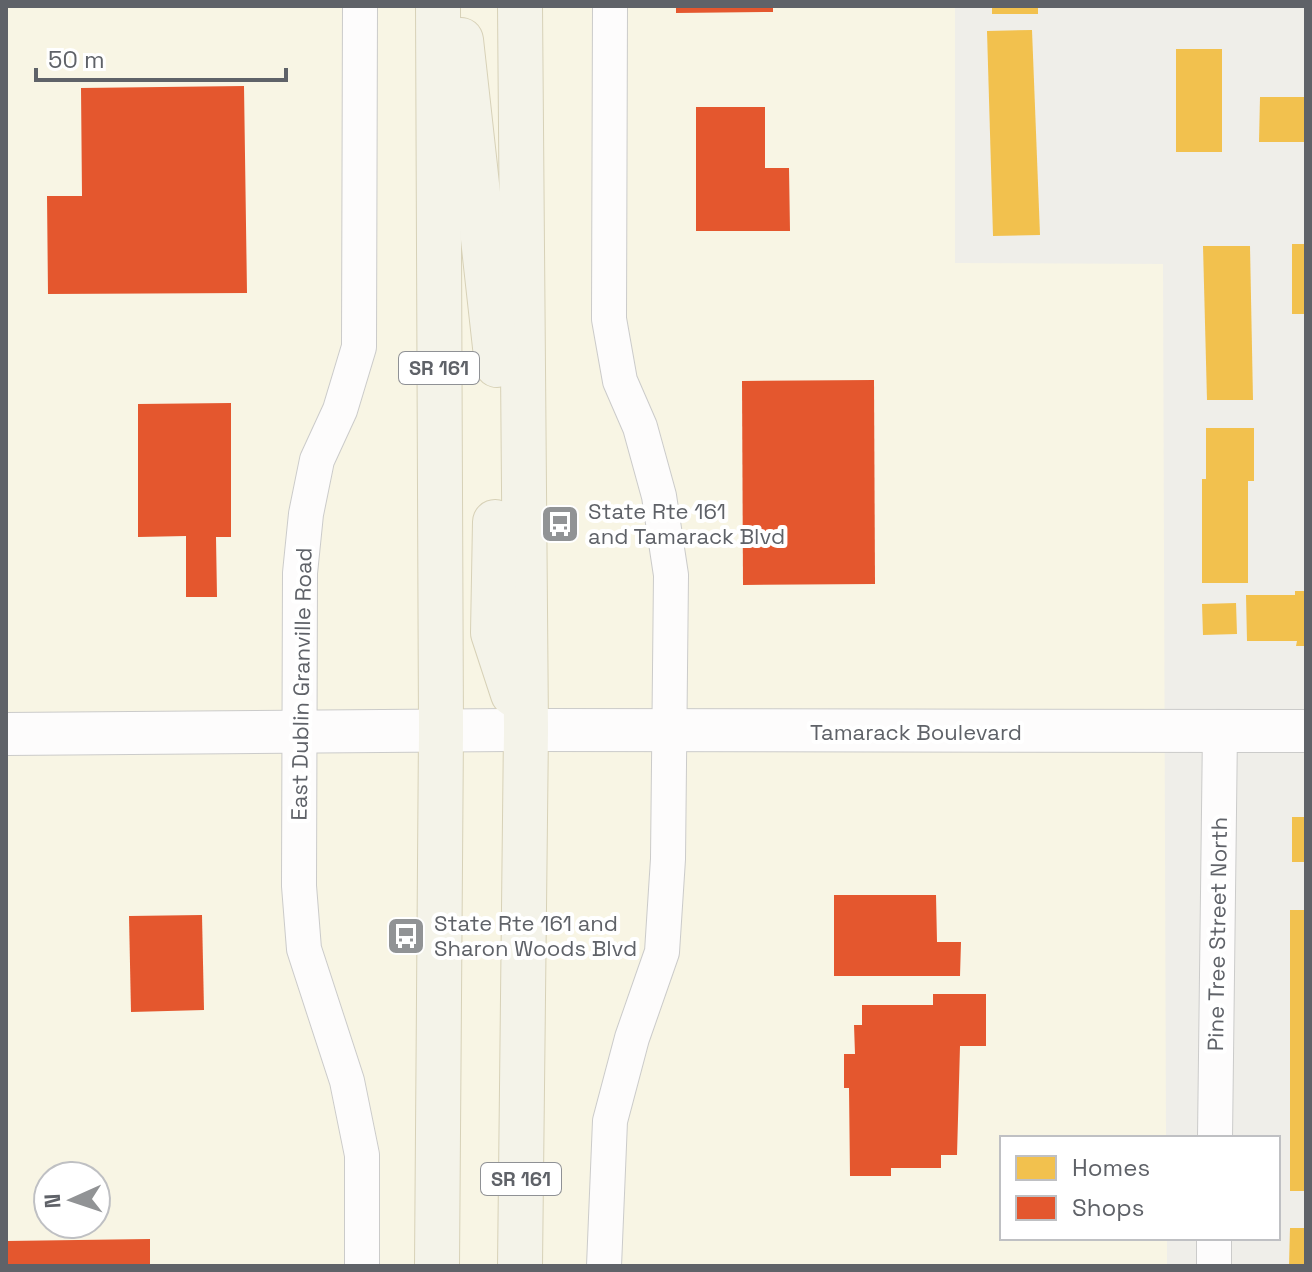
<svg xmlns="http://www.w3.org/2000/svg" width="1312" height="1272" viewBox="0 0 1312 1272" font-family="'Space Grotesk',sans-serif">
<rect width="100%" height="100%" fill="#efeee9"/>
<!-- commercial -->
<path fill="#f8f5e4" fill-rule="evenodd" d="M 6,6 L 955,6 L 955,263 L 1163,264 L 1166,1138 L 1002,1138 L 1002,1238 L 1167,1238 L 1167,1266 L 6,1266 ZM 48,1176 L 96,1176 L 96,1224 L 48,1224 Z"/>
<!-- homes -->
<g fill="#f2c14e">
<rect x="992" y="6" width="46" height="8"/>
<path d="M 1032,30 L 1040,235 L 993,236 L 987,31 Z"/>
<rect x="1176" y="49" width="46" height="103"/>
<path d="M 1260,97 L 1306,97 L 1306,142 L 1259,142 Z"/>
<rect x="1292" y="244" width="14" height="70"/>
<path d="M 1203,246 L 1250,246 L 1253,400 L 1207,400 Z"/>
<path d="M 1206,428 L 1254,428 L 1254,481 L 1248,481 L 1248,583 L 1202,583 L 1202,479 L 1206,479 Z"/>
<path d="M 1295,591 L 1306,591 L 1306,646 L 1296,646 L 1297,641 L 1247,641 L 1246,595 L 1295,595 Z"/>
<path d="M 1236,603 L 1237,634 L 1203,635 L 1202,604 Z"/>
<rect x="1292" y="817" width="14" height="45"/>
<rect x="1290" y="910" width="16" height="281"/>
<path d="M 1290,1228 L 1306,1228 L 1306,1266 L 1289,1266 Z"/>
</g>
<!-- shops -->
<g fill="#e4572e">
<path d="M 676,6 L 773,6 L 773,12 L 676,13 Z"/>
<path d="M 244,86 L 247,293 L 48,294 L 47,196 L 82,196 L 81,88 Z"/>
<path d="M 696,107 L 765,107 L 765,168 L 789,168 L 790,231 L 696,231 Z"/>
<path d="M 874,380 L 875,584 L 743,585 L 742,381 Z"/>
<path d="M 231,403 L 231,537 L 216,537 L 217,597 L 186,597 L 186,536 L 138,537 L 138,404 Z"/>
<path d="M 834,895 L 936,895 L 937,942 L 961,942 L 960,976 L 834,976 Z"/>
<path d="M 202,915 L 204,1010 L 131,1012 L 129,916 Z"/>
<path d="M 933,994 L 986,994 L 986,1046 L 960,1046 L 957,1155 L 941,1155 L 941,1168 L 891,1168 L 891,1176 L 850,1176 L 849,1088 L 844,1088 L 844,1054 L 855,1054 L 854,1025 L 862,1025 L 862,1005 L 933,1005 Z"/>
<path d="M 150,1239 L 150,1266 L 6,1266 L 6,1241 Z"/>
</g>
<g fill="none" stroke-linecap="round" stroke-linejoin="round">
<!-- minor casing -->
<g stroke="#cbcbca" stroke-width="36">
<g id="minor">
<path d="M 360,6 L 359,347 L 340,410 L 317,460 L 306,514 L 300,573 L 299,886 L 304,949 L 347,1081 L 362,1155 L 362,1266"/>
<path d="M 1215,1138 L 1220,730"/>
<path d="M 604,1266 L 610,1121 L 632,1038 L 662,952 L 668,859 L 671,575 L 659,496 L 640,427 L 620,381 L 609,319 L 610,6"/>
<path d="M 1214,1266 L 1214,1238"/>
</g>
</g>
<!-- tertiary casing -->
<g stroke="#cbcbca" stroke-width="44">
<path id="tertiary" d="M 6,734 L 526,730 L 1306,731"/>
</g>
<!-- primary casing -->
<g stroke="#d7d1b7" stroke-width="46">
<g id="primary">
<path d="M 520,6 L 526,730 L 520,1266"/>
<path d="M 461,40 L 497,365"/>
<path d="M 495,522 L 493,633 L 513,694"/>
<path d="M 437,1266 L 441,731 L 438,6"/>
</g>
</g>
<!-- minor -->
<use href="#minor" stroke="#fdfcfc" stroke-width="34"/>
<!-- tertiary -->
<use href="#tertiary" stroke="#fdfcfc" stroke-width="42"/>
<!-- primary -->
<use href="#primary" stroke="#f4f3e9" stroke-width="44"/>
</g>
<!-- icons -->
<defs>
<g id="bus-square" transform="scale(2)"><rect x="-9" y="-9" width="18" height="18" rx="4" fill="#919395" stroke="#fff"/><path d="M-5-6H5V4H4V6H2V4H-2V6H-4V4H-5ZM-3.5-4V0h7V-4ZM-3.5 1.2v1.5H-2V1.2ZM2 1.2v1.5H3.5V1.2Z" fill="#fff"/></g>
</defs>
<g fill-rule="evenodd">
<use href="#bus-square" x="560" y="524"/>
<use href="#bus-square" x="406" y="936"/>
</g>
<g text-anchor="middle" stroke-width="8" stroke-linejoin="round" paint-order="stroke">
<!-- shield labels -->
<g fill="#fff" stroke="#8f9195" stroke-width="2">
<rect x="399" y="352" width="80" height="32" rx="6"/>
<rect x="481" y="1163" width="80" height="32" rx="6"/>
</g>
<g font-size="20" font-weight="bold" fill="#5f6268">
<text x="439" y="375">SR 161</text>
<text x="521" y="1186">SR 161</text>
</g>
<!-- poi labels -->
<g font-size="22" fill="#5f6268" stroke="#fff" text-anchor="start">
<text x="588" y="519">State Rte 161<tspan x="588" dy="25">and Tamarack Blvd</tspan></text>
<text x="434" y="931">State Rte 161 and<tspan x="434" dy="25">Sharon Woods Blvd</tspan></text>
</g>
<!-- street labels -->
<g font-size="22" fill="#5f6268" stroke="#fff">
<text transform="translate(301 684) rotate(-89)" y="8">East Dublin Granville Road</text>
<text x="916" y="740">Tamarack Boulevard</text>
<text transform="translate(1217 934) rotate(-89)" y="8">Pine Tree Street North</text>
</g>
</g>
<!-- border -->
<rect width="1312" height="1272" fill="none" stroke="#5f6268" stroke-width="16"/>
<!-- legend -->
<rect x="1000" y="1136" width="280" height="104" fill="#ffffff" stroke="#bfc0c3" stroke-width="2"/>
<rect x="1016" y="1156" width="40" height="24" fill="#f2c14e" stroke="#bfc0c3" stroke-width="2"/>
<text x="1072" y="1176" font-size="24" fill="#5f6268">Homes</text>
<rect x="1016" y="1196" width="40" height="24" fill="#e4572e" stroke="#bfc0c3" stroke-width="2"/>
<text x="1072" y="1216" font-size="24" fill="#5f6268">Shops</text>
<!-- north arrow -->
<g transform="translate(72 1200) rotate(267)"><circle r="38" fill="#ffffff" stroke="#bfc0c3" stroke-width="2"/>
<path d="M0-6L14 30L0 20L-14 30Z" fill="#919395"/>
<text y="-12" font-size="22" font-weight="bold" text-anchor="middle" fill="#5f6268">N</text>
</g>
<!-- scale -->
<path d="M36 68v12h250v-12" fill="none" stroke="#5f6268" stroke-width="4"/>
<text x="48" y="68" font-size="24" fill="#5f6268" stroke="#ffffff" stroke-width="6" paint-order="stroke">50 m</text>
</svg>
